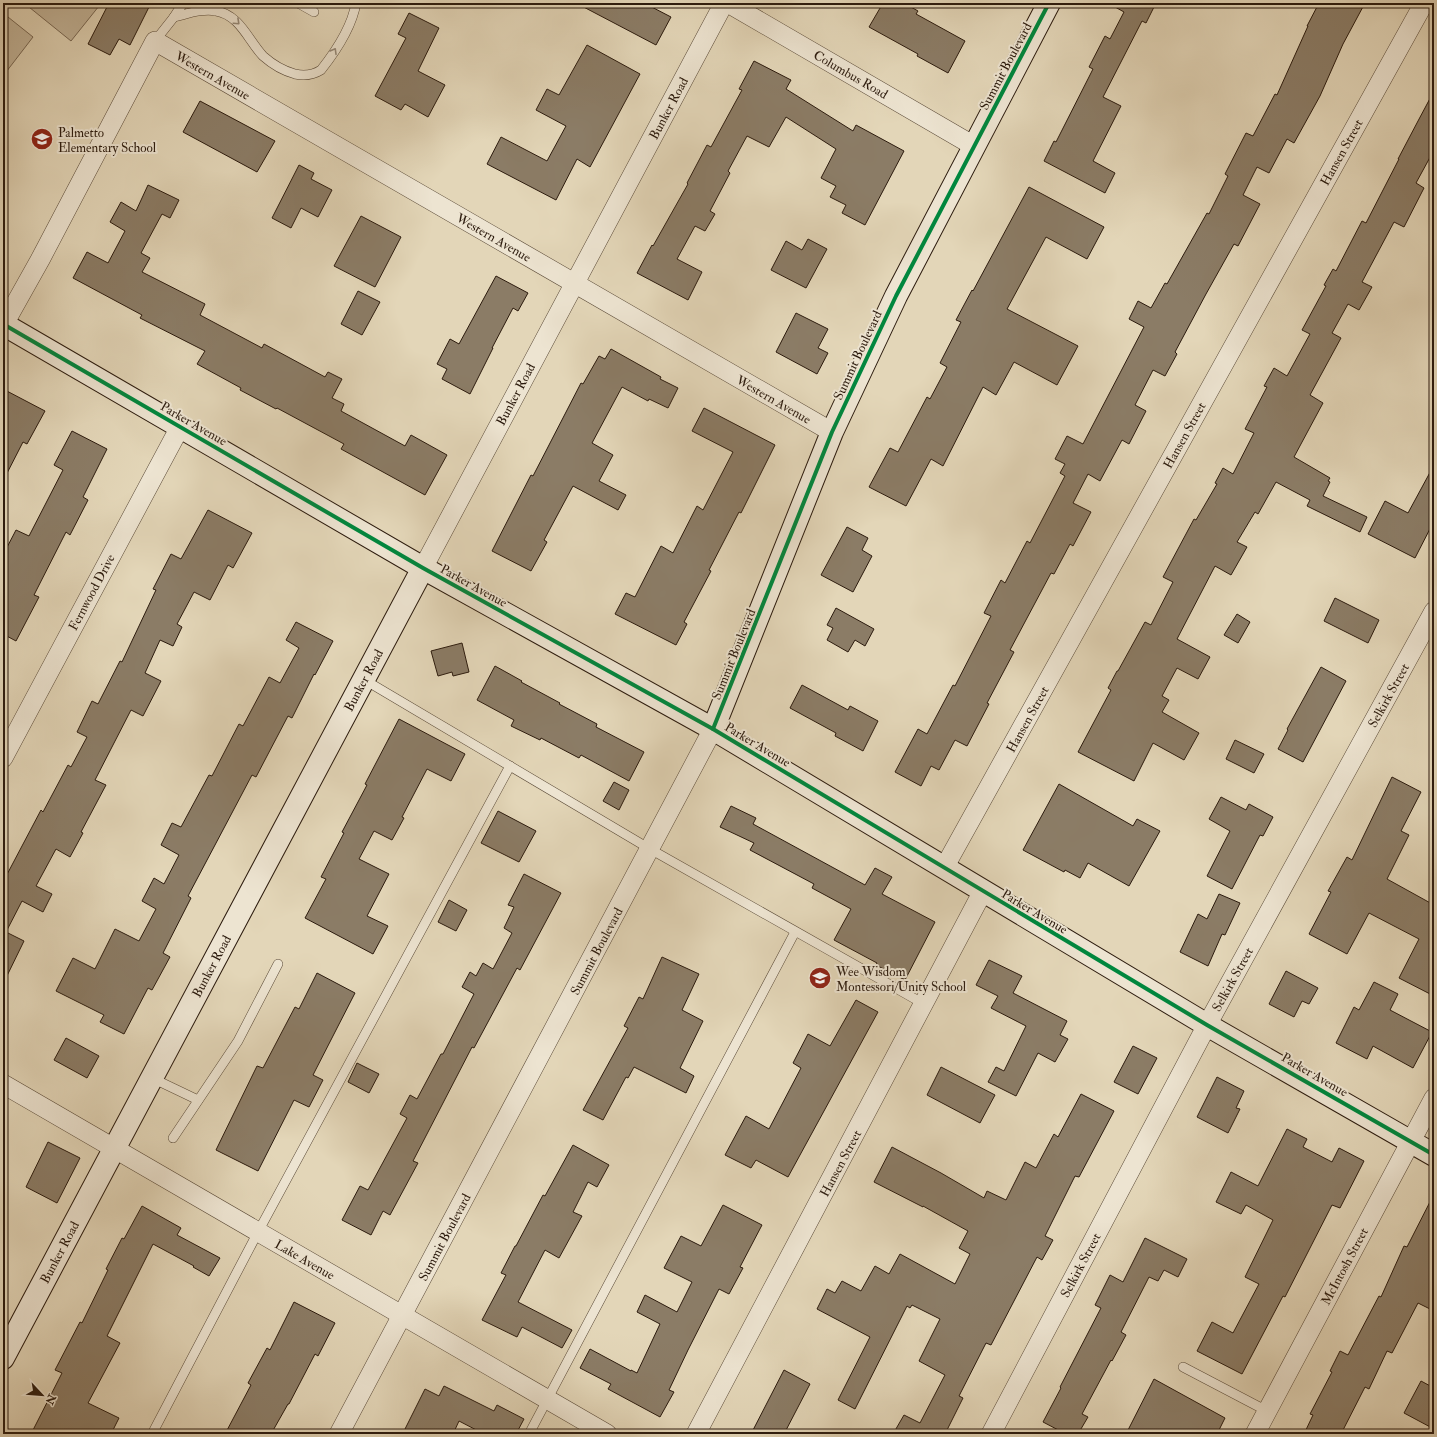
<svg xmlns="http://www.w3.org/2000/svg" width="1437" height="1437" viewBox="0 0 1437 1437" font-family="'IM FELL Double Pica',serif">
<rect width="100%" height="100%" fill="#e3d6b8"/>
<filter id="stains"><feTurbulence type="fractalNoise" baseFrequency=".005" numOctaves="4"/><feColorMatrix values="0 0 0 0 .2 0 0 0 0 .09 0 0 0 0 .02 0 0 0 .5 -.17"/></filter>
<radialGradient id="worn" r=".72"><stop offset=".6" stop-color="#630" stop-opacity="0"/><stop offset="1" stop-color="#630" stop-opacity=".3"/></radialGradient>
<!-- green -->
<g fill="#c4b69b" stroke="#786854">
<path d="M 24,3 L 96,3 L 99,6 L 71,41 Z"/>
<path d="M 3,13 L 33,37 L 3,76 Z"/>
</g>
<!-- building -->
<g fill="#8b7c66" stroke="#2c1b0e">
<path d="M 109,3 L 151,3 L 130,45 L 119,39 L 110,55 L 88,44 Z"/>
<path d="M 576,3 L 644,3 L 671,17 L 656,45 Z"/>
<path d="M 883,3 L 904,3 L 918,11 L 916,14 L 965,41 L 948,73 L 917,56 L 918,54 L 869,27 Z"/>
<path d="M 1108,3 L 1156,3 L 1146,23 L 1142,21 L 1103,97 L 1121,106 L 1093,161 L 1115,173 L 1105,193 L 1044,161 L 1054,141 L 1056,142 L 1093,69 L 1089,67 L 1105,36 L 1110,39 L 1124,12 Z"/>
<path d="M 1319,3 L 1365,3 L 1343,44 L 1320,96 L 1294,143 L 1287,139 L 1269,173 L 1257,167 L 1243,195 L 1260,204 L 1238,246 L 1234,244 L 1206,294 L 1175,352 L 1177,354 L 1165,376 L 1153,370 L 1135,405 L 1146,411 L 1129,444 L 1122,440 L 1100,481 L 1088,474 L 1073,503 L 1091,512 L 1073,546 L 1070,544 L 1054,574 L 1051,573 L 1010,650 L 1014,652 L 987,703 L 989,704 L 967,746 L 955,740 L 939,770 L 931,766 L 921,786 L 895,772 L 918,729 L 927,734 L 953,685 L 955,686 L 991,616 L 984,613 L 1001,580 L 1005,583 L 1027,541 L 1030,543 L 1065,476 L 1060,473 L 1065,464 L 1055,459 L 1067,436 L 1083,444 L 1144,327 L 1129,319 L 1138,301 L 1151,308 L 1165,283 L 1167,284 L 1207,213 L 1209,214 L 1228,176 L 1225,174 L 1246,133 L 1253,136 L 1275,94 L 1277,95 L 1308,26 L 1307,26 Z"/>
<path d="M 409,13 L 439,28 L 418,71 L 445,85 L 428,117 L 405,104 L 401,110 L 375,96 L 406,38 L 398,34 Z"/>
<path d="M 587,45 L 640,74 L 590,167 L 577,159 L 556,200 L 487,164 L 501,137 L 547,161 L 566,126 L 536,110 L 547,89 L 559,95 Z"/>
<path d="M 754,61 L 791,80 L 786,89 L 853,131 L 856,125 L 904,151 L 865,225 L 842,213 L 846,205 L 830,197 L 836,186 L 821,178 L 836,149 L 786,117 L 769,147 L 747,136 L 728,171 L 730,173 L 710,211 L 715,214 L 705,231 L 695,226 L 677,259 L 702,272 L 688,300 L 637,273 L 652,245 L 653,246 L 688,184 L 687,183 L 707,145 L 711,147 L 742,90 L 739,89 Z"/>
<path d="M 1434,91 L 1434,150 L 1416,183 L 1424,188 L 1404,227 L 1394,222 L 1362,282 L 1372,287 L 1359,310 L 1348,304 L 1332,333 L 1341,338 L 1310,395 L 1323,403 L 1294,457 L 1330,478 L 1328,481 L 1330,482 L 1323,496 L 1367,517 L 1360,532 L 1307,506 L 1310,500 L 1276,482 L 1258,514 L 1255,512 L 1237,542 L 1247,547 L 1231,575 L 1215,566 L 1177,639 L 1210,657 L 1198,679 L 1177,668 L 1162,696 L 1169,700 L 1162,712 L 1199,733 L 1184,760 L 1153,743 L 1134,781 L 1078,752 L 1111,690 L 1108,688 L 1117,671 L 1118,671 L 1145,622 L 1151,625 L 1173,582 L 1163,577 L 1194,519 L 1196,520 L 1217,484 L 1215,483 L 1223,468 L 1233,474 L 1254,433 L 1245,429 L 1267,387 L 1264,386 L 1274,368 L 1287,376 L 1310,334 L 1302,330 L 1326,286 L 1324,285 L 1333,269 L 1336,271 L 1362,221 L 1366,223 L 1399,159 L 1398,159 L 1418,121 Z"/>
<path d="M 200,101 L 275,141 L 257,172 L 183,132 Z"/>
<path d="M 299,165 L 314,173 L 311,179 L 332,190 L 318,217 L 301,208 L 291,228 L 272,218 Z"/>
<path d="M 148,185 L 179,200 L 170,218 L 162,214 L 141,253 L 150,258 L 142,272 L 205,304 L 200,315 L 262,348 L 264,344 L 325,377 L 328,372 L 342,379 L 332,398 L 344,404 L 341,411 L 405,446 L 411,435 L 447,455 L 425,495 L 341,449 L 344,444 L 277,408 L 276,409 L 240,390 L 241,388 L 197,364 L 205,351 L 140,318 L 142,315 L 73,278 L 87,252 L 108,263 L 125,231 L 110,222 L 121,202 L 136,211 Z"/>
<path d="M 1029,187 L 1104,227 L 1087,259 L 1046,237 L 1007,309 L 1078,346 L 1057,385 L 1014,362 L 996,395 L 983,387 L 943,466 L 931,459 L 906,506 L 869,487 L 890,448 L 898,452 L 927,397 L 930,399 L 947,367 L 940,363 L 961,322 L 956,320 L 972,290 L 973,291 Z"/>
<path d="M 361,216 L 401,237 L 375,287 L 334,266 Z"/>
<path d="M 808,239 L 827,249 L 806,288 L 771,270 L 786,241 L 802,250 Z"/>
<path d="M 496,276 L 528,293 L 518,311 L 513,308 L 492,348 L 493,348 L 470,394 L 442,379 L 447,369 L 437,364 L 450,339 L 459,344 Z"/>
<path d="M 358,291 L 380,302 L 362,335 L 341,324 Z"/>
<path d="M 796,313 L 828,329 L 818,348 L 828,353 L 817,374 L 776,352 Z"/>
<path d="M 611,349 L 661,377 L 660,379 L 678,388 L 668,408 L 649,399 L 648,401 L 622,387 L 592,443 L 613,455 L 599,481 L 626,495 L 618,510 L 573,486 L 544,540 L 547,542 L 531,571 L 492,551 L 531,475 L 533,476 L 581,383 L 583,384 L 599,356 L 605,359 Z"/>
<path d="M 3,389 L 45,411 L 27,444 L 23,442 L 3,481 Z"/>
<path d="M 704,408 L 775,445 L 741,513 L 739,512 L 709,570 L 711,571 L 684,622 L 687,624 L 676,645 L 615,614 L 626,593 L 635,597 L 661,546 L 673,553 L 697,506 L 703,510 L 733,452 L 692,431 Z"/>
<path d="M 72,431 L 107,449 L 83,497 L 88,500 L 70,535 L 66,532 L 34,595 L 39,597 L 16,641 L 3,634 L 3,555 L 16,530 L 29,536 L 63,470 L 54,465 Z"/>
<path d="M 1434,465 L 1434,521 L 1415,558 L 1368,534 L 1385,501 L 1408,513 Z"/>
<path d="M 208,510 L 252,533 L 233,568 L 228,565 L 210,600 L 194,592 L 177,624 L 182,627 L 173,646 L 160,640 L 145,673 L 161,681 L 143,716 L 131,710 L 95,780 L 106,785 L 81,832 L 83,833 L 70,857 L 56,849 L 36,886 L 52,894 L 43,912 L 22,901 L 6,932 L 24,941 L 3,984 L 3,882 L 41,810 L 43,812 L 68,765 L 71,767 L 87,737 L 77,732 L 92,701 L 98,704 L 120,661 L 122,662 L 156,590 L 153,589 L 171,554 L 181,559 Z"/>
<path d="M 847,527 L 868,538 L 862,550 L 872,556 L 853,592 L 821,575 Z"/>
<path d="M 1335,598 L 1379,620 L 1368,643 L 1324,621 Z"/>
<path d="M 836,608 L 874,629 L 865,646 L 855,640 L 848,652 L 827,640 L 833,628 L 827,625 Z"/>
<path d="M 1237,614 L 1250,622 L 1238,643 L 1224,635 Z"/>
<path d="M 296,622 L 333,641 L 315,675 L 314,674 L 292,718 L 288,716 L 256,777 L 252,775 L 215,845 L 188,896 L 191,898 L 163,953 L 170,957 L 152,990 L 148,988 L 124,1034 L 100,1022 L 104,1015 L 56,991 L 73,958 L 95,969 L 115,929 L 139,941 L 156,909 L 142,901 L 154,878 L 164,884 L 179,855 L 161,845 L 172,823 L 181,827 L 209,775 L 212,776 L 239,724 L 243,726 L 269,677 L 280,683 L 299,648 L 286,640 Z"/>
<path d="M 462,643 L 469,672 L 453,676 L 452,672 L 438,676 L 431,651 Z"/>
<path d="M 495,666 L 522,681 L 521,682 L 560,703 L 559,704 L 597,724 L 596,727 L 644,752 L 629,781 L 581,755 L 579,758 L 541,738 L 540,740 L 511,726 L 514,720 L 477,700 Z"/>
<path d="M 1321,667 L 1346,681 L 1303,762 L 1278,749 L 1288,730 L 1287,729 Z"/>
<path d="M 802,685 L 848,710 L 850,706 L 878,721 L 863,751 L 835,736 L 836,733 L 790,708 Z"/>
<path d="M 399,719 L 465,754 L 451,781 L 427,769 L 402,817 L 404,818 L 392,840 L 374,831 L 359,859 L 389,874 L 367,916 L 388,926 L 373,954 L 305,918 L 326,879 L 321,877 L 344,833 L 342,832 L 367,785 L 365,784 Z"/>
<path d="M 1235,740 L 1264,754 L 1254,773 L 1226,759 Z"/>
<path d="M 1392,777 L 1421,792 L 1401,831 L 1409,835 L 1387,879 L 1434,905 L 1434,996 L 1399,978 L 1419,939 L 1369,913 L 1347,954 L 1309,934 L 1331,892 L 1328,891 L 1347,857 L 1352,860 Z"/>
<path d="M 614,782 L 629,790 L 619,810 L 603,801 Z"/>
<path d="M 1059,784 L 1133,826 L 1137,819 L 1160,831 L 1129,886 L 1088,863 L 1080,878 L 1065,870 L 1064,872 L 1023,850 Z"/>
<path d="M 1221,797 L 1246,810 L 1249,804 L 1273,817 L 1263,836 L 1260,835 L 1232,889 L 1207,876 L 1230,831 L 1209,819 Z"/>
<path d="M 731,806 L 756,818 L 753,824 L 865,885 L 875,868 L 892,877 L 882,894 L 935,922 L 905,980 L 876,965 L 877,963 L 834,940 L 851,909 L 812,888 L 814,884 L 750,850 L 754,843 L 720,827 Z"/>
<path d="M 498,811 L 536,831 L 519,862 L 481,843 Z"/>
<path d="M 524,874 L 561,893 L 520,970 L 517,968 L 474,1048 L 472,1047 L 413,1161 L 418,1163 L 390,1215 L 383,1211 L 371,1235 L 342,1220 L 360,1186 L 368,1190 L 407,1118 L 400,1114 L 410,1095 L 417,1099 L 441,1054 L 443,1054 L 474,994 L 462,987 L 470,972 L 476,976 L 483,963 L 493,969 L 512,933 L 504,928 L 514,907 L 508,905 Z"/>
<path d="M 1219,894 L 1240,903 L 1225,935 L 1222,934 L 1208,966 L 1180,952 L 1198,914 L 1207,919 Z"/>
<path d="M 449,900 L 467,910 L 456,931 L 438,922 Z"/>
<path d="M 662,957 L 699,974 L 682,1010 L 703,1021 L 680,1068 L 694,1076 L 686,1093 L 634,1067 L 628,1078 L 626,1077 L 603,1120 L 583,1110 L 628,1028 L 624,1026 L 639,997 L 643,999 Z"/>
<path d="M 989,960 L 1022,976 L 1013,993 L 1067,1021 L 1060,1035 L 1068,1039 L 1055,1062 L 1038,1053 L 1016,1096 L 988,1082 L 996,1067 L 1004,1071 L 1026,1026 L 991,1008 L 998,996 L 976,985 Z"/>
<path d="M 1286,971 L 1318,988 L 1309,1004 L 1302,1001 L 1294,1017 L 1269,1004 Z"/>
<path d="M 317,973 L 355,993 L 313,1075 L 323,1080 L 309,1107 L 294,1100 L 258,1171 L 216,1150 L 257,1066 L 263,1068 L 295,1007 L 299,1009 Z"/>
<path d="M 1374,982 L 1398,994 L 1390,1010 L 1432,1032 L 1413,1068 L 1373,1046 L 1367,1059 L 1336,1043 L 1354,1007 L 1359,1010 Z"/>
<path d="M 856,1000 L 878,1012 L 788,1177 L 756,1160 L 751,1168 L 725,1155 L 746,1116 L 769,1129 L 801,1068 L 793,1063 L 808,1034 L 830,1046 Z"/>
<path d="M 66,1038 L 99,1056 L 87,1078 L 54,1060 Z"/>
<path d="M 1133,1046 L 1157,1058 L 1138,1094 L 1114,1082 Z"/>
<path d="M 357,1063 L 379,1074 L 369,1093 L 348,1082 Z"/>
<path d="M 941,1067 L 995,1095 L 980,1123 L 927,1095 Z"/>
<path d="M 1217,1077 L 1244,1091 L 1236,1108 L 1240,1109 L 1228,1133 L 1197,1117 Z"/>
<path d="M 1081,1094 L 1114,1111 L 1079,1177 L 1075,1176 L 1045,1236 L 1053,1240 L 1042,1260 L 1037,1257 L 991,1345 L 986,1343 L 959,1396 L 963,1398 L 945,1434 L 893,1434 L 904,1415 L 920,1423 L 945,1375 L 919,1361 L 940,1319 L 912,1305 L 910,1308 L 907,1306 L 855,1409 L 838,1400 L 870,1337 L 817,1309 L 827,1289 L 835,1293 L 842,1281 L 861,1291 L 875,1266 L 889,1274 L 900,1254 L 955,1284 L 970,1254 L 959,1248 L 968,1231 L 923,1206 L 923,1207 L 874,1182 L 892,1147 L 941,1173 L 984,1198 L 987,1191 L 1006,1200 L 1025,1162 L 1036,1168 L 1054,1134 L 1058,1137 Z"/>
<path d="M 1287,1129 L 1307,1139 L 1303,1147 L 1332,1162 L 1339,1148 L 1364,1161 L 1340,1208 L 1332,1205 L 1285,1297 L 1283,1296 L 1242,1374 L 1197,1351 L 1212,1322 L 1233,1333 L 1259,1284 L 1245,1277 L 1273,1220 L 1246,1205 L 1241,1214 L 1216,1202 L 1231,1172 L 1258,1186 Z"/>
<path d="M 48,1142 L 80,1158 L 57,1203 L 26,1187 Z"/>
<path d="M 573,1145 L 609,1165 L 597,1187 L 588,1182 L 573,1212 L 582,1216 L 559,1258 L 545,1250 L 518,1302 L 572,1330 L 562,1348 L 522,1327 L 517,1337 L 482,1320 L 506,1275 L 501,1273 L 515,1246 L 516,1246 L 543,1195 L 545,1196 Z"/>
<path d="M 1434,1194 L 1434,1311 L 1418,1303 L 1392,1353 L 1387,1351 L 1369,1389 L 1365,1387 L 1341,1434 L 1304,1434 L 1313,1415 L 1310,1414 L 1332,1372 L 1330,1371 L 1340,1351 L 1348,1355 L 1379,1296 L 1381,1297 L 1404,1246 L 1407,1247 Z"/>
<path d="M 723,1205 L 762,1225 L 740,1267 L 743,1268 L 729,1294 L 719,1289 L 688,1350 L 669,1390 L 674,1392 L 660,1417 L 608,1389 L 611,1384 L 580,1368 L 590,1349 L 631,1371 L 631,1370 L 637,1373 L 660,1324 L 637,1312 L 645,1295 L 677,1312 L 692,1282 L 664,1268 L 681,1236 L 701,1246 Z"/>
<path d="M 142,1206 L 181,1228 L 177,1235 L 220,1258 L 209,1276 L 193,1267 L 194,1266 L 153,1244 L 107,1336 L 120,1343 L 88,1403 L 119,1418 L 111,1434 L 31,1434 L 62,1373 L 55,1370 L 80,1322 L 82,1323 L 108,1270 L 106,1269 L 122,1238 L 124,1239 Z"/>
<path d="M 1145,1238 L 1187,1259 L 1178,1277 L 1164,1270 L 1158,1281 L 1149,1277 L 1121,1332 L 1126,1335 L 1112,1361 L 1111,1360 L 1082,1414 L 1088,1417 L 1078,1434 L 1066,1434 L 1043,1422 L 1061,1388 L 1060,1387 L 1101,1308 L 1095,1305 L 1110,1275 L 1123,1282 Z"/>
<path d="M 294,1302 L 335,1323 L 318,1356 L 315,1354 L 289,1404 L 288,1404 L 271,1434 L 225,1434 L 251,1385 L 248,1383 L 267,1348 L 270,1350 Z"/>
<path d="M 784,1370 L 810,1384 L 784,1434 L 751,1434 Z"/>
<path d="M 1154,1379 L 1225,1418 L 1217,1434 L 1126,1434 Z"/>
<path d="M 1421,1381 L 1434,1388 L 1434,1429 L 1404,1413 Z"/>
<path d="M 444,1386 L 494,1411 L 497,1405 L 524,1419 L 516,1434 L 484,1434 L 459,1421 L 453,1434 L 416,1434 L 405,1429 L 425,1389 L 439,1396 Z"/>
</g>
<g fill="none" stroke-linecap="round" stroke-linejoin="round">
<!-- lane casing -->
<g stroke="#5a4a38" stroke-width="10">
<g id="lane">
<path d="M 298,3 L 314,12"/>
<path d="M 174,17 C 187,14 203,8 216,11 C 240,15 248,40 263,56 C 272,64 284,71 295,74 C 304,76 313,75 321,70 C 336,51 352,27 356,3"/>
<path d="M 155,41 L 174,17 L 183,3"/>
<path d="M 363,679 L 650,849 L 924,1004"/>
<path d="M 152,1078 L 198,1100"/>
<path d="M 173,1138 L 238,1041 L 278,964"/>
<path d="M 1183,1367 L 1267,1411"/>
<path d="M 152,1434 L 258,1232 L 510,766"/>
<path d="M 529,1434 L 795,932"/>
</g>
</g>
<!-- street casing -->
<g stroke="#5a4a38" stroke-width="20">
<g id="street">
<path d="M 728,3 L 974,146"/>
<path d="M 4,324 L 41,258 L 155,41 L 832,432"/>
<path d="M 423,568 L 724,3"/>
<path d="M 3,758 L 180,427"/>
<path d="M 944,868 L 1424,3"/>
<path d="M 3,1084 L 607,1434"/>
<path d="M 339,1434 L 713,729"/>
<path d="M 696,1434 L 983,891"/>
<path d="M 991,1434 L 1207,1025 L 1434,611"/>
<path d="M 1255,1434 L 1434,1098"/>
</g>
</g>
<!-- secondary casing -->
<g stroke="#2c1b0e" stroke-width="24">
<g id="secondary">
<path d="M 3,324 L 423,568 L 713,729 L 1207,1025 L 1434,1155"/>
<path d="M 713,729 L 832,432 L 896,296 L 1049,3"/>
<path d="M 3,1358 L 423,568"/>
</g>
</g>
<!-- lane -->
<use href="#lane" stroke="#ede4d1" stroke-width="9"/>
<!-- street -->
<use href="#street" stroke="#ede4d1" stroke-width="19"/>
<!-- secondary -->
<use href="#secondary" stroke="#ede4d1" stroke-width="22"/>
<!-- cycleway casing -->
<g stroke="#ede4d1" stroke-width="6">
<g id="cycleway">
<path d="M 3,324 L 423,568 L 713,729 L 1207,1025 L 1434,1155"/>
<path d="M 713,729 L 832,432 L 896,296 L 1049,3"/>
</g>
</g>
<!-- cycleway -->
<use href="#cycleway" stroke="#00873e" stroke-width="4"/>
</g>
<!-- one-way arrows -->
<defs><path id="oneway-chevron" d="M-2-3.5L2.5 0L-2 3.5" fill="none" stroke-width="1.6" stroke-linecap="round" stroke-linejoin="round"/></defs>
<g stroke="#968a79">
<use href="#oneway-chevron" transform="translate(237 22) rotate(43)"/>
<use href="#oneway-chevron" transform="translate(334 51) rotate(-60)"/>
</g>
<!-- icons -->
<defs>
<g id="school-disc" transform="scale(1.15)"><circle r="9.5" fill="#8f2418" stroke="#ede4d1"/><path d="M0-5L7-2L0 1L-7-2ZM-4 1L0 2.5L4 1V4Q0 6-4 4Z" fill="#fff"/></g>
</defs>
<g fill-rule="evenodd">
<use href="#school-disc" x="42" y="139"/>
<use href="#school-disc" x="820" y="978"/>
</g>
<g text-anchor="middle" stroke-width="4" stroke-linejoin="round" paint-order="stroke">
<!-- street labels -->
<g font-size="13" fill="#2c1b0e" stroke="#ede4d1">
<text transform="translate(1005 66) rotate(-62)" y="5">Summit Boulevard</text>
<text transform="translate(851 74) rotate(30)" y="5">Columbus Road</text>
<text transform="translate(213 75) rotate(30)" y="5">Western Avenue</text>
<text transform="translate(668 108) rotate(-62)" y="5">Bunker Road</text>
<text transform="translate(1341 152) rotate(-61)" y="5">Hansen Street</text>
<text transform="translate(494 237) rotate(30)" y="5">Western Avenue</text>
<text transform="translate(857 355) rotate(-65)" y="5">Summit Boulevard</text>
<text transform="translate(515 394) rotate(-62)" y="5">Bunker Road</text>
<text transform="translate(774 399) rotate(30)" y="5">Western Avenue</text>
<text transform="translate(194 423) rotate(30)" y="5">Parker Avenue</text>
<text transform="translate(1184 435) rotate(-61)" y="5">Hansen Street</text>
<text transform="translate(474 585) rotate(29)" y="5">Parker Avenue</text>
<text transform="translate(91 592) rotate(-62)" y="5">Fernwood Drive</text>
<text transform="translate(733 654) rotate(-68)" y="5">Summit Boulevard</text>
<text transform="translate(363 680) rotate(-62)" y="5">Bunker Road</text>
<text transform="translate(1388 695) rotate(-61)" y="5">Selkirk Street</text>
<text transform="translate(1027 719) rotate(-61)" y="5">Hansen Street</text>
<text transform="translate(758 744) rotate(31)" y="5">Parker Avenue</text>
<text transform="translate(1035 911) rotate(31)" y="5">Parker Avenue</text>
<text transform="translate(596 951) rotate(-62)" y="5">Summit Boulevard</text>
<text transform="translate(211 966) rotate(-62)" y="5">Bunker Road</text>
<text transform="translate(1232 979) rotate(-61)" y="5">Selkirk Street</text>
<text transform="translate(1315 1074) rotate(30)" y="5">Parker Avenue</text>
<text transform="translate(840 1163) rotate(-62)" y="5">Hansen Street</text>
<text transform="translate(444 1237) rotate(-62)" y="5">Summit Boulevard</text>
<text transform="translate(59 1252) rotate(-62)" y="5">Bunker Road</text>
<text transform="translate(305 1259) rotate(30)" y="5">Lake Avenue</text>
<text transform="translate(1080 1265) rotate(-62)" y="5">Selkirk Street</text>
<text transform="translate(1344 1266) rotate(-62)" y="5">McIntosh Street</text>
</g>
<!-- poi labels -->
<g font-size="13" fill="#2c1b0e" stroke="#ede4d1" text-anchor="start">
<text x="58" y="137">Palmetto<tspan x="58" dy="15">Elementary School</tspan></text>
<text x="836" y="976">Wee Wisdom<tspan x="836" dy="15">Montessori/Unity School</tspan></text>
</g>
</g>
<!-- margin -->
<rect width="1437" height="1437" fill="none" stroke="#e3d6b8" stroke-width="16"/>
<rect x="4" y="4" width="1429" height="1429" fill="none" stroke="#2c1b0e" stroke-width="2"/>
<rect x="8" y="8" width="1421" height="1421" fill="none" stroke="#2c1b0e"/>
<!-- north arrow -->
<g transform="translate(42 1395) rotate(116)" stroke="#ede4d1" stroke-width="3" paint-order="stroke">
<path d="M0-3L7 15L0 10L-7 15Z" fill="#2c1b0e"/>
<text y="-6" font-size="11" font-weight="bold" text-anchor="middle" fill="#2c1b0e">N</text>
</g>
<rect width="100%" height="100%" filter="url(#stains)"/>
<rect width="100%" height="100%" fill="url(#worn)"/>
</svg>
